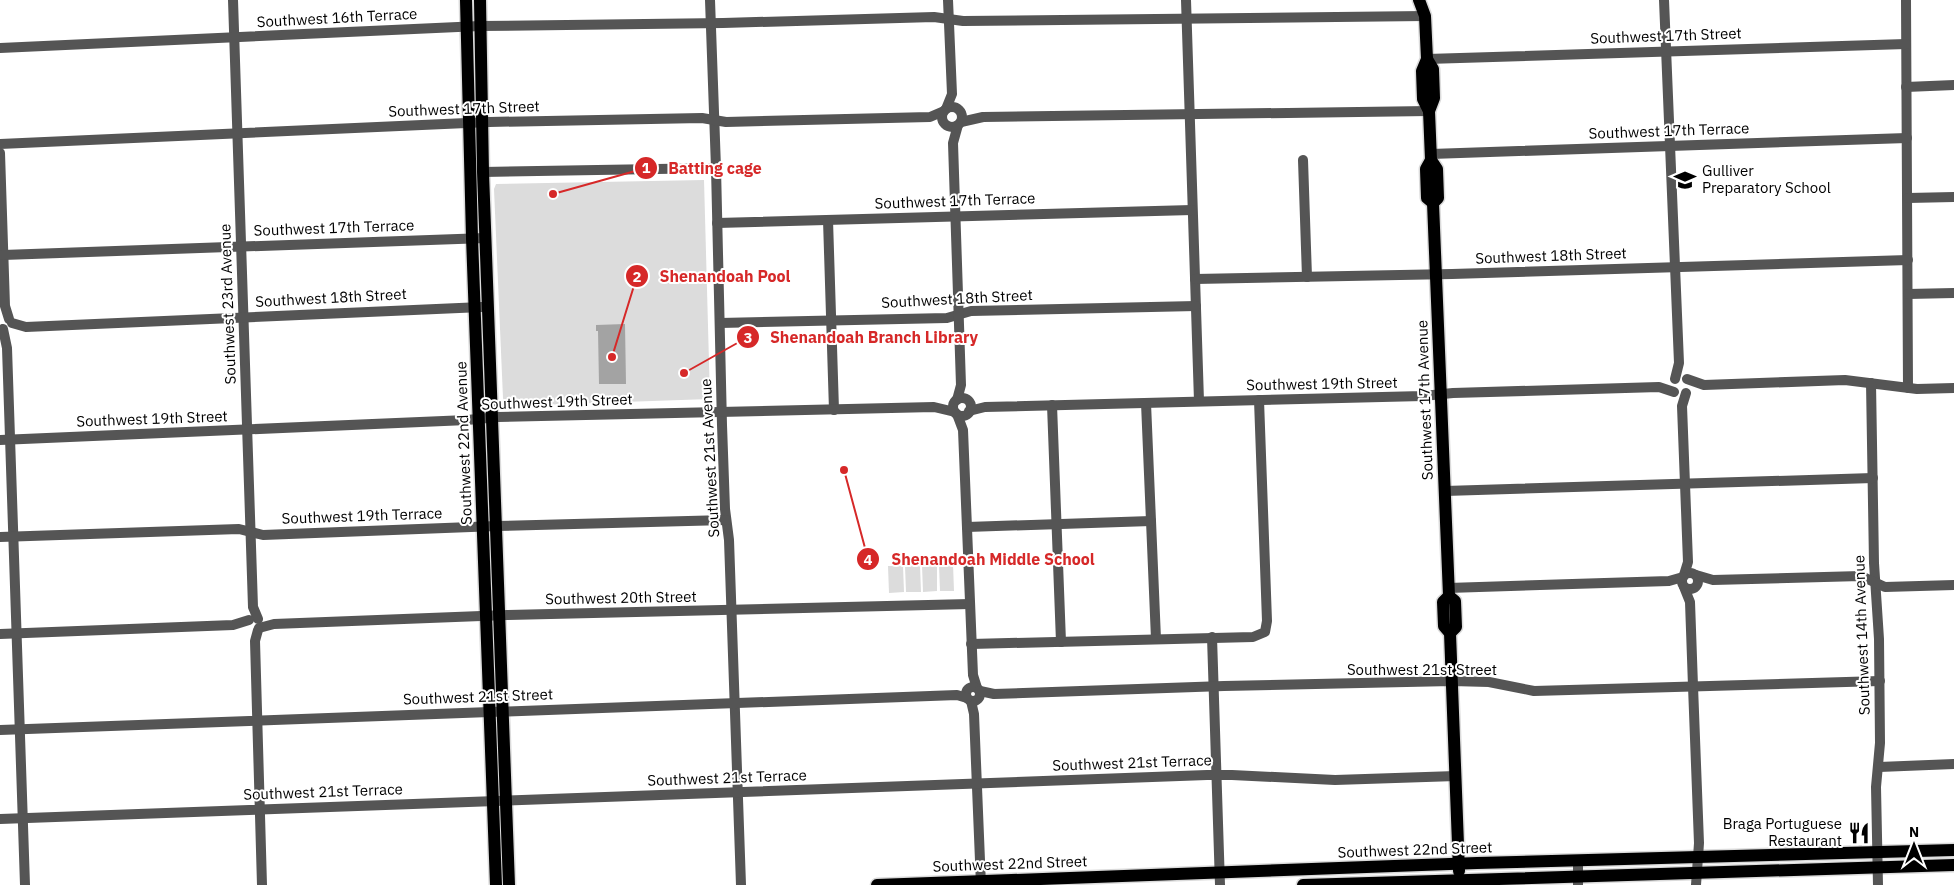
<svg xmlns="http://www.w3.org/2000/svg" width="1954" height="885" viewBox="0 0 1954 885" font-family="'IBM Plex Sans',sans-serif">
<rect width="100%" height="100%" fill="#fff"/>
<!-- green -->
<g fill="#dcdcdc">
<path d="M 704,180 L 710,399 L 505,406 L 503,398 L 494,189 L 496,184 Z"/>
<path d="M 953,564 L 954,591 L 940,591 L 939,565 Z"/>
<path d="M 920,565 L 921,592 L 906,592 L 905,566 Z"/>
<path d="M 922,565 L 937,565 L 937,591 L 923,592 Z"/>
<path d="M 888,566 L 903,566 L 904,592 L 889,593 Z"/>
</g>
<!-- water -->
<path fill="#a3a3a3" d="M 625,324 L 626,384 L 599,384 L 598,331 L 596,331 L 596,325 Z"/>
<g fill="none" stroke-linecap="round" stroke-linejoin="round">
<!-- major casing -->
<g stroke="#dbdbdb" stroke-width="15">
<g id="major">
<path d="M 466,0 L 472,238 L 496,885"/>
<path d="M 480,0 L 483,172 L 509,885"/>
<path d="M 1419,0 L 1425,16 L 1427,59 L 1422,71 L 1423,99 L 1429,111"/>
<path d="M 1427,59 L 1433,69 L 1434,98 L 1429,111 L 1431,160 L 1437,169 L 1438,198 L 1433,203 L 1449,596 L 1455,601 L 1456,627 L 1450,633"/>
<path d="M 1431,160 L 1426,169 L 1427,198 L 1433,203"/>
<path d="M 1449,596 L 1443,602 L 1444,626 L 1450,633 L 1459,871"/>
<path d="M 877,885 L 1477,863 L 1954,850"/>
<path d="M 1303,885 L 1954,865"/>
</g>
</g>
<!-- minor -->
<g stroke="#555" stroke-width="10">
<path d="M 233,0 L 253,607 L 258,619"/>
<path d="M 710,0 L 716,168 L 722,425 L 725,509 L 729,540 L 741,885"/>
<path d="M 1186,0 L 1199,401"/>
<path d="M 1664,0 L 1679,363 L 1675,379"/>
<path d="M 1906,0 L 1908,388"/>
<path d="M 0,48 L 480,26 L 723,23 L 934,17 L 963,21 L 1425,16"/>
<path d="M 1427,59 L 1906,44"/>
<path d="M 1906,87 L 1954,85"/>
<circle cx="952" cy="117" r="10"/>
<path d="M 946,109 L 952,94 L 948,0"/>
<path d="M 961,122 L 983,117 L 1429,111"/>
<path d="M 0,144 L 489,122 L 702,118 L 726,122 L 930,117 L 944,111"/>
<path d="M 0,153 L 5,306 L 9,319"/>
<path d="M 1431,154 L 1907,138"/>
<path d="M 1303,160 L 1307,277"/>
<path d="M 483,172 L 716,168"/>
<path d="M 1908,198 L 1954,197"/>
<path d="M 828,220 L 834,410"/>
<path d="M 717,223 L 1192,210"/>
<path d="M 3,255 L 486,238"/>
<path d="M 1195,279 L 1452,274 L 1908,260"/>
<path d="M 1908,294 L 1954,293"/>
<path d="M 12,323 L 26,327 L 482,307"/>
<path d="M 720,323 L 947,318 L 971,311 L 1196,306"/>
<path d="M 3,329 L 7,348 L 25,885"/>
<path d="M 1687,379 L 1704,385 L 1845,380 L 1917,389 L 1954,388"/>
<path d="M 1871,383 L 1874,563 L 1879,639 L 1880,743 L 1876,787 L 1878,885"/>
<circle cx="962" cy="407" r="9"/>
<path d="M 957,400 L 961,385 L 953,143 L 958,125"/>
<path d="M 1146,403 L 1156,639"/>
<path d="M 1052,405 L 1061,642"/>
<path d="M 969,411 L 985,407 L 1423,396 L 1453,393 L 1659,387 L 1674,392"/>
<path d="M 957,414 L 963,430 L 973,675 L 977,688"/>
<path d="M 0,440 L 467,420 L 498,417 L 934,407 L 955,412"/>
<path d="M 1445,491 L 1873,478"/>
<path d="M 967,527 L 1151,521"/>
<path d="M 0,537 L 239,529 L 263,535 L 497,526 L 726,520"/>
<circle cx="1690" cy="581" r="8"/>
<path d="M 1684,575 L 1688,562 L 1682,406 L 1686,393"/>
<path d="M 1696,575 L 1713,580 L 1861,576 L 1885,587 L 1954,585"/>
<path d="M 1684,587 L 1690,602 L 1693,686 L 1699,843 L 1696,885"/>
<path d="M 1448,588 L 1669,581 L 1683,577"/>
<path d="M 259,628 L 274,624 L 507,615 L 970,604"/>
<path d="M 258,630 L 255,641 L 262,885"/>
<path d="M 0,634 L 233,625 L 249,620"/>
<path d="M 1212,637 L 1220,885"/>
<path d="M 971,644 L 1253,637 L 1265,632 L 1267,621 L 1259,400"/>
<circle cx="973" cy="694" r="7"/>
<path d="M 980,691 L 994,694 L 1224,686 L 1452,681 L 1489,682 L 1534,691 L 1880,681"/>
<path d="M 971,701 L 974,714 L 981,885"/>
<path d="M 0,730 L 957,695 L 967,698"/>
<path d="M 1879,767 L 1954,764"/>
<path d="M 0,819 L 1207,775 L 1232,775 L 1335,780 L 1456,776"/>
<path d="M 1578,862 L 1578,885"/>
</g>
<!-- major -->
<use href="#major" stroke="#000" stroke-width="12"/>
</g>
<!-- icons -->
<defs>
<g id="school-bare" transform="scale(1.725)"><path d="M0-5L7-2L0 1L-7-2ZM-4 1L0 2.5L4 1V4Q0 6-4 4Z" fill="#000" stroke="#fff" stroke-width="2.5" paint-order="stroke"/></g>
<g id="restaurant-bare" transform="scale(1.725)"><path d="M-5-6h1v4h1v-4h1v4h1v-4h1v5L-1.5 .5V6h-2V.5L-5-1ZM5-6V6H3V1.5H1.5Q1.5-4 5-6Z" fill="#000" stroke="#fff" stroke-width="2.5" paint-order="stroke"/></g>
</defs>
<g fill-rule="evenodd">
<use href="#school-bare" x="1685" y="180"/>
<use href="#restaurant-bare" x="1859" y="833"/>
</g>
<g text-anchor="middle" stroke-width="4" stroke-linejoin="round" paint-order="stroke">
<!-- street labels -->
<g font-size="15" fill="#000" stroke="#fff">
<text transform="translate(337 18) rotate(-3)" y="5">Southwest 16th Terrace</text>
<text transform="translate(1666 36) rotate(-2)" y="5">Southwest 17th Street</text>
<text transform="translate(464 109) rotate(-2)" y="5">Southwest 17th Street</text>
<text transform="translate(1669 131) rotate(-2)" y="5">Southwest 17th Terrace</text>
<text transform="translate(955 201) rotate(-2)" y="5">Southwest 17th Terrace</text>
<text transform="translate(334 228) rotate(-2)" y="5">Southwest 17th Terrace</text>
<text transform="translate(1551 256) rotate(-2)" y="5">Southwest 18th Street</text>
<text transform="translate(331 298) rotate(-3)" y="5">Southwest 18th Street</text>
<text transform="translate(957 299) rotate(-3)" y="5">Southwest 18th Street</text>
<text transform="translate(228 304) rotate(-92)" y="5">Southwest 23rd Avenue</text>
<text transform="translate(1322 384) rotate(-1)" y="5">Southwest 19th Street</text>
<text transform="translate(1425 400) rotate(-92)" y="5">Southwest 17th Avenue</text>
<text transform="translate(557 402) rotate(-2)" y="5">Southwest 19th Street</text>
<text transform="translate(152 419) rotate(-2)" y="5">Southwest 19th Street</text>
<text transform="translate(464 443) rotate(-92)" y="5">Southwest 22nd Avenue</text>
<text transform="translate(710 458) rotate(-93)" y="5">Southwest 21st Avenue</text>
<text transform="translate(362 516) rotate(-2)" y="5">Southwest 19th Terrace</text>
<text transform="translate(621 598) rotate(-1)" y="5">Southwest 20th Street</text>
<text transform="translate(1862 635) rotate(-92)" y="5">Southwest 14th Avenue</text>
<text x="1422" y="675">Southwest 21st Street</text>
<text transform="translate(478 697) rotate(-2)" y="5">Southwest 21st Street</text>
<text transform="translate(1132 763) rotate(-2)" y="5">Southwest 21st Terrace</text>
<text transform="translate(727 778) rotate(-2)" y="5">Southwest 21st Terrace</text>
<text transform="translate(323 792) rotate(-2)" y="5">Southwest 21st Terrace</text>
<text transform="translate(1415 850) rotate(-2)" y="5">Southwest 22nd Street</text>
<text transform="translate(1010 864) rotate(-2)" y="5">Southwest 22nd Street</text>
</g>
<!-- poi labels -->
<g font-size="15" fill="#000" stroke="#fff" text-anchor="start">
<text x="1702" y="176">Gulliver<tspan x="1702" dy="17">Preparatory School</tspan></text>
<text x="1842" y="829" text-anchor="end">Braga Portuguese<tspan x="1842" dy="17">Restaurant</tspan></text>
</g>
</g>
<!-- callouts -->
<path fill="none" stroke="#d62828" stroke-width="2" d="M553 194L646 168M612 357L637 276M684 373L748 337M844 470L868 559"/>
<g fill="#d62828" stroke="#fff" stroke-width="2">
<circle cx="553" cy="194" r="5"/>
<circle cx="612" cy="357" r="5"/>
<circle cx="684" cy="373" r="5"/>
<circle cx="844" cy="470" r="5"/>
<circle cx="646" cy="168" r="12"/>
<circle cx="637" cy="276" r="12"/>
<circle cx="748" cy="337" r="12"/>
<circle cx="868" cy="559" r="12"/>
</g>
<g font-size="15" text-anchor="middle" font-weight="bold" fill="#fff">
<text x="646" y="173">1</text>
<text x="637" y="282">2</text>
<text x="748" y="343">3</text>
<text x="868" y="565">4</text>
</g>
<g font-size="16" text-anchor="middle" font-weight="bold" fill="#d62828" stroke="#fff" stroke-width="4" stroke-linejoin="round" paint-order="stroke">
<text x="715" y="174">Batting cage</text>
<text x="725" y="282">Shenandoah Pool</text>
<text x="874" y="343">Shenandoah Branch Library</text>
<text x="993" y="565">Shenandoah Middle School</text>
</g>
<!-- north arrow -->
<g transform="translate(1914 845)" stroke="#ffffff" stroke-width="4" paint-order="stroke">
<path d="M0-4L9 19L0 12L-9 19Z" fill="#000000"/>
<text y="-8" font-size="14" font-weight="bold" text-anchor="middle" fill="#000000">N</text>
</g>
</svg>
